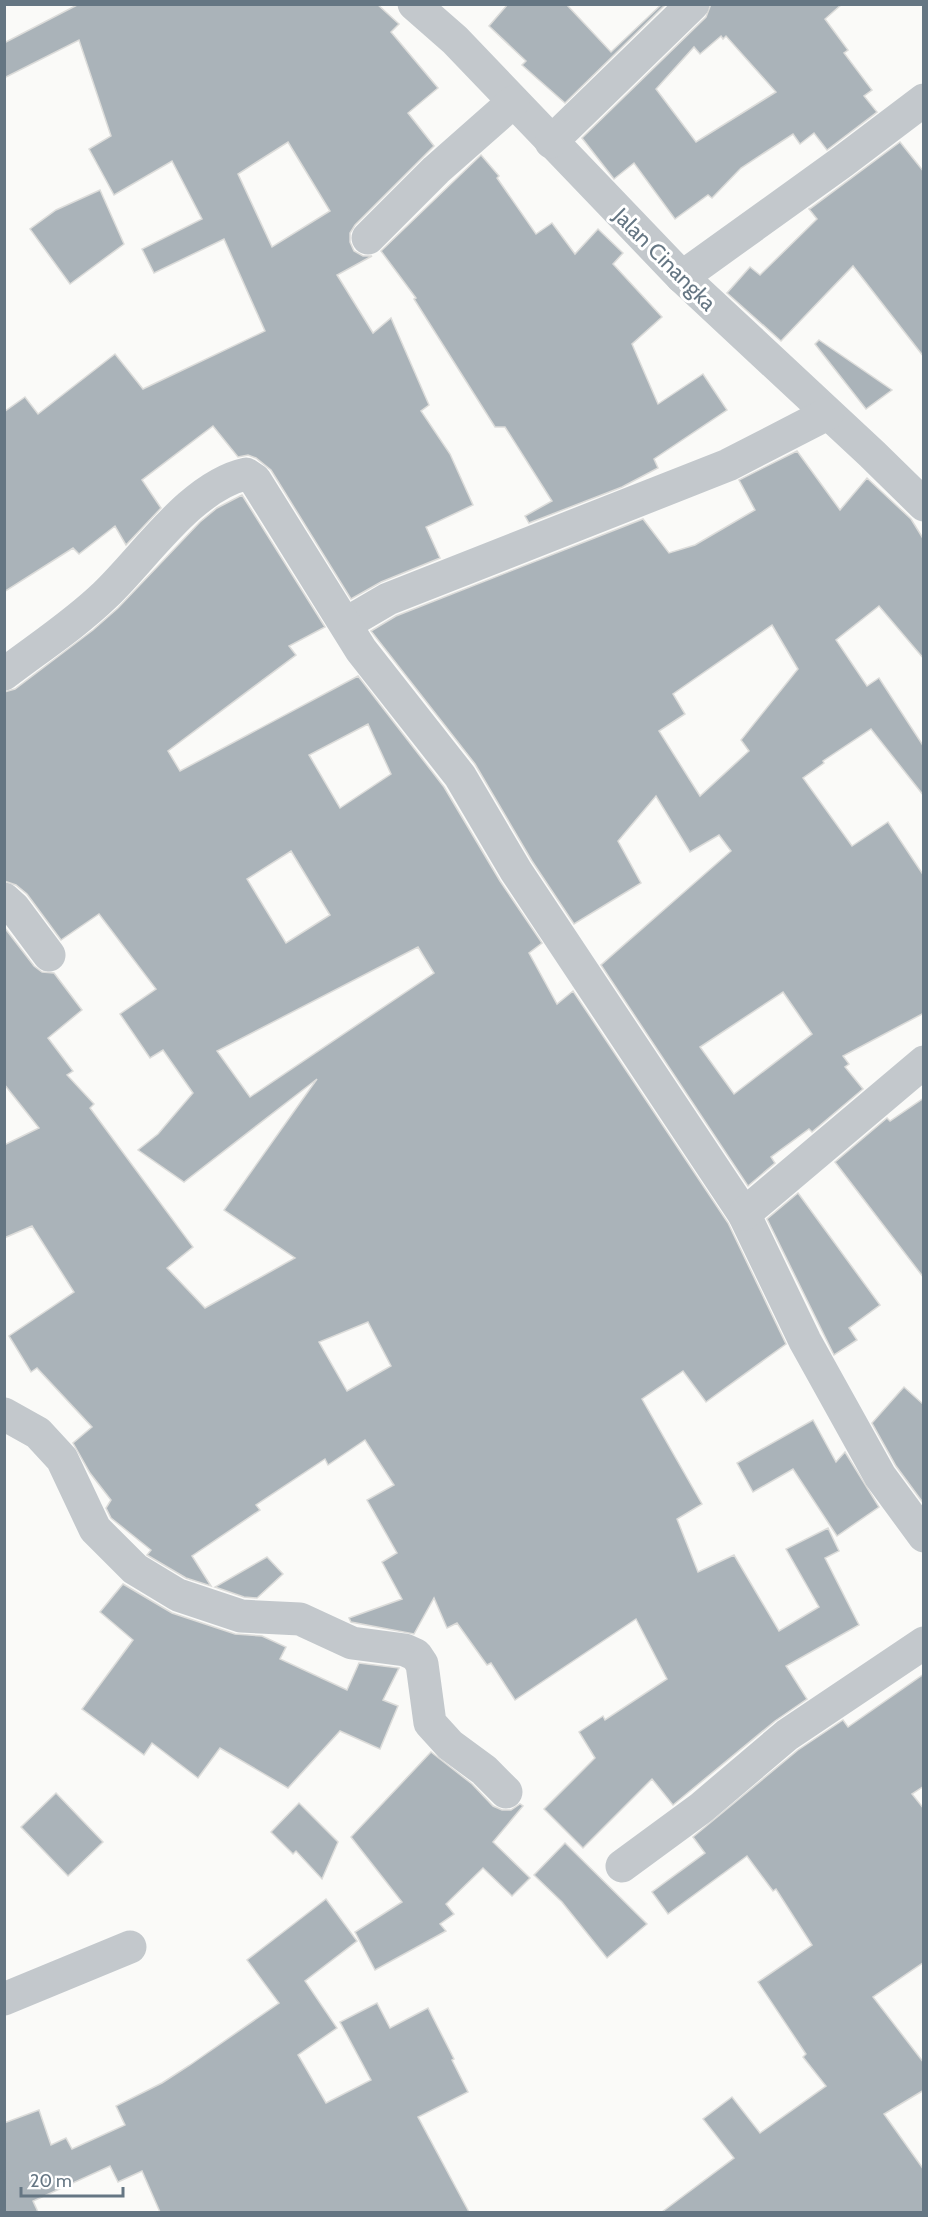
<svg xmlns="http://www.w3.org/2000/svg" width="928" height="2217" viewBox="0 0 928 2217" font-family="Cabin,sans-serif">
<rect width="100%" height="100%" fill="#fafaf8"/>
<!-- building -->
<g fill="#aab3b9" stroke="#dcdcda" stroke-width="1.5" fill-rule="evenodd">
<path d="M 79,4 L 377,4 L 399,24 L 391,32 L 438,88 L 408,113 L 434,146 L 355,225 L 350,233 L 350,242 L 354,251 L 363,256 L 372,256 L 337,275 L 373,333 L 391,318 L 429,405 L 421,411 L 450,454 L 473,505 L 426,527 L 440,558 L 381,582 L 351,599 L 271,470 L 256,458 L 248,455 L 238,457 L 213,426 L 142,480 L 161,508 L 126,545 L 115,526 L 79,554 L 73,548 L 4,592 L 4,412 L 25,397 L 38,414 L 115,354 L 143,389 L 265,331 L 224,239 L 154,273 L 142,249 L 202,219 L 172,161 L 114,195 L 89,149 L 111,136 L 79,40 L 4,78 L 4,43 ZM 288,142 L 330,211 L 272,247 L 238,174 Z"/>
<path d="M 508,4 L 566,4 L 611,52 L 662,4 L 666,4 L 565,103 L 522,65 L 526,61 L 489,26 Z"/>
<path d="M 711,4 L 842,4 L 825,19 L 848,50 L 844,53 L 872,90 L 864,96 L 877,112 L 827,150 L 814,133 L 800,144 L 793,134 L 741,168 L 712,198 L 708,195 L 675,219 L 634,163 L 614,179 L 582,138 L 706,17 ZM 721,36 L 723,39 L 726,36 L 776,92 L 696,142 L 656,89 L 694,47 L 700,54 Z"/>
<path d="M 900,142 L 924,172 L 924,357 L 853,266 L 781,341 L 727,293 L 750,267 L 760,275 L 817,219 L 809,209 L 811,208 Z"/>
<path d="M 481,155 L 499,176 L 497,178 L 536,234 L 552,223 L 575,254 L 598,229 L 623,253 L 613,264 L 662,317 L 632,344 L 658,404 L 703,374 L 727,410 L 654,459 L 658,468 L 622,487 L 529,523 L 525,516 L 552,501 L 505,427 L 495,427 L 414,299 L 416,298 L 381,251 Z"/>
<path d="M 100,190 L 124,244 L 70,284 L 30,229 L 56,210 Z"/>
<path d="M 819,340 L 892,390 L 866,409 L 815,344 Z"/>
<path d="M 797,451 L 840,510 L 867,478 L 911,519 L 924,540 L 924,659 L 879,606 L 836,640 L 867,686 L 879,678 L 924,747 L 924,796 L 871,729 L 823,761 L 824,763 L 803,778 L 852,846 L 888,822 L 924,876 L 924,1013 L 843,1056 L 849,1064 L 845,1067 L 863,1089 L 812,1132 L 809,1129 L 771,1157 L 775,1163 L 748,1186 L 601,965 L 731,851 L 719,835 L 690,852 L 656,796 L 618,841 L 641,883 L 574,924 L 532,861 L 475,764 L 371,631 L 396,616 L 643,519 L 669,553 L 695,545 L 755,510 L 739,480 ZM 772,625 L 798,669 L 741,740 L 749,751 L 700,796 L 659,731 L 685,714 L 673,694 ZM 783,992 L 812,1034 L 734,1094 L 700,1047 Z"/>
<path d="M 242,495 L 325,627 L 289,646 L 296,655 L 168,751 L 180,771 L 358,676 L 444,787 L 500,881 L 542,943 L 529,953 L 557,1004 L 573,991 L 728,1223 L 786,1344 L 706,1402 L 683,1371 L 642,1399 L 702,1504 L 677,1519 L 698,1572 L 734,1555 L 779,1631 L 819,1607 L 786,1549 L 828,1528 L 839,1551 L 825,1558 L 859,1625 L 786,1666 L 807,1699 L 775,1721 L 673,1805 L 652,1779 L 583,1848 L 544,1809 L 595,1758 L 579,1732 L 603,1716 L 605,1720 L 667,1679 L 636,1619 L 515,1700 L 491,1663 L 487,1665 L 457,1623 L 447,1628 L 434,1598 L 414,1634 L 351,1622 L 349,1618 L 402,1599 L 382,1562 L 397,1553 L 367,1500 L 394,1485 L 365,1440 L 328,1465 L 325,1459 L 256,1505 L 260,1510 L 192,1556 L 211,1586 L 186,1578 L 147,1555 L 151,1550 L 111,1518 L 106,1508 L 111,1500 L 90,1473 L 73,1443 L 92,1427 L 37,1368 L 31,1372 L 9,1336 L 74,1292 L 32,1226 L 4,1238 L 4,1145 L 39,1128 L 4,1084 L 4,927 L 34,966 L 42,972 L 54,973 L 82,1010 L 48,1038 L 73,1071 L 67,1075 L 94,1104 L 90,1108 L 193,1247 L 167,1268 L 205,1308 L 295,1258 L 224,1210 L 317,1079 L 184,1182 L 138,1150 L 158,1134 L 193,1093 L 163,1050 L 150,1058 L 120,1014 L 156,989 L 99,914 L 61,940 L 27,894 L 16,885 L 4,881 L 4,692 L 15,689 L 93,630 L 118,608 L 200,522 L 217,508 ZM 368,724 L 391,774 L 340,808 L 309,755 ZM 291,851 L 330,915 L 286,943 L 247,879 ZM 418,947 L 434,973 L 250,1097 L 217,1051 ZM 368,1322 L 391,1366 L 347,1391 L 319,1342 Z"/>
<path d="M 924,1098 L 924,1278 L 835,1162 L 887,1118 L 890,1121 Z"/>
<path d="M 798,1193 L 880,1305 L 849,1328 L 857,1340 L 834,1355 L 767,1219 Z"/>
<path d="M 904,1387 L 924,1405 L 924,1504 L 896,1466 L 872,1423 Z"/>
<path d="M 813,1420 L 836,1462 L 845,1452 L 879,1507 L 837,1536 L 793,1469 L 753,1492 L 737,1463 Z"/>
<path d="M 267,1557 L 283,1574 L 257,1598 L 244,1597 L 215,1587 Z"/>
<path d="M 123,1584 L 172,1613 L 235,1634 L 262,1636 L 286,1647 L 280,1659 L 347,1690 L 359,1663 L 399,1668 L 383,1700 L 398,1706 L 380,1749 L 340,1731 L 288,1788 L 220,1748 L 198,1778 L 152,1743 L 144,1755 L 82,1709 L 133,1640 L 100,1612 Z"/>
<path d="M 924,1674 L 924,1786 L 912,1794 L 924,1809 L 924,1962 L 873,1997 L 924,2063 L 924,2090 L 884,2114 L 924,2170 L 924,2212 L 662,2212 L 734,2158 L 703,2119 L 732,2097 L 760,2133 L 826,2086 L 803,2057 L 806,2054 L 758,1982 L 812,1945 L 776,1889 L 773,1891 L 747,1856 L 668,1914 L 652,1892 L 705,1853 L 693,1837 L 798,1750 L 843,1720 L 848,1727 Z"/>
<path d="M 431,1752 L 472,1784 L 493,1806 L 502,1810 L 511,1810 L 520,1804 L 523,1806 L 493,1842 L 530,1878 L 512,1896 L 483,1868 L 446,1904 L 454,1914 L 440,1924 L 446,1931 L 375,1970 L 355,1932 L 402,1902 L 351,1837 Z"/>
<path d="M 56,1793 L 103,1842 L 68,1876 L 21,1827 Z"/>
<path d="M 299,1803 L 338,1842 L 322,1879 L 296,1851 L 293,1854 L 271,1832 Z"/>
<path d="M 565,1843 L 647,1924 L 607,1958 L 562,1902 L 534,1875 Z"/>
<path d="M 326,1899 L 357,1941 L 305,1981 L 337,2028 L 298,2055 L 326,2103 L 371,2080 L 340,2022 L 377,2003 L 390,2028 L 428,2008 L 454,2059 L 452,2060 L 468,2092 L 418,2117 L 469,2212 L 160,2212 L 142,2171 L 118,2182 L 110,2166 L 33,2201 L 38,2212 L 4,2212 L 4,2123 L 39,2110 L 51,2145 L 66,2138 L 72,2149 L 125,2125 L 116,2106 L 162,2083 L 190,2065 L 279,2003 L 247,1960 Z"/>
</g>
<g fill="none" stroke-linecap="round" stroke-linejoin="round">
<!-- minor -->
<g stroke="#c3c8cc" stroke-width="33">
<path d="M 414,4 L 455,40 L 682,277 L 872,454 L 924,505"/>
<path d="M 551,142 L 693,4"/>
<path d="M 368,238 L 436,170 L 513,102"/>
<path d="M 682,277 L 842,162 L 924,100"/>
<path d="M 347,623 L 388,599 L 728,465 L 827,414"/>
<path d="M 4,674 C 38,648 75,624 105,595 C 145,557 191,486 246,474 L 255,480 L 361,650 L 460,776 L 516,871 L 744,1214 L 805,1341 L 880,1476 L 924,1536"/>
<path d="M 4,899 L 14,908 L 49,955"/>
<path d="M 744,1214 L 924,1062"/>
<path d="M 4,1414 L 38,1433 L 62,1459 L 95,1529 L 135,1569 L 178,1595 L 241,1616 L 300,1619 L 352,1643 L 405,1650 L 416,1655 L 422,1664 L 430,1723 L 450,1745 L 484,1770 L 506,1792"/>
<path d="M 622,1866 L 701,1808 L 787,1735 L 924,1643"/>
<path d="M 4,1999 L 130,1947"/>
</g>
</g>
<g text-anchor="middle" stroke-width="6" stroke-linejoin="round" paint-order="stroke">
<!-- street labels -->
<g font-size="22" fill="#657683" stroke="#fff">
<text transform="translate(665 259) rotate(45)" y="8">Jalan Cinangka</text>
</g>
</g>
<!-- border -->
<rect width="928" height="2217" fill="none" stroke="#657683" stroke-width="12"/>
<!-- scale -->
<path d="M21 2187v9h102v-9" fill="none" stroke="#657683" stroke-width="3"/>
<text x="30" y="2187" font-size="18" fill="#657683" stroke="#ffffff" stroke-width="4.5" paint-order="stroke">20 m</text>
</svg>
